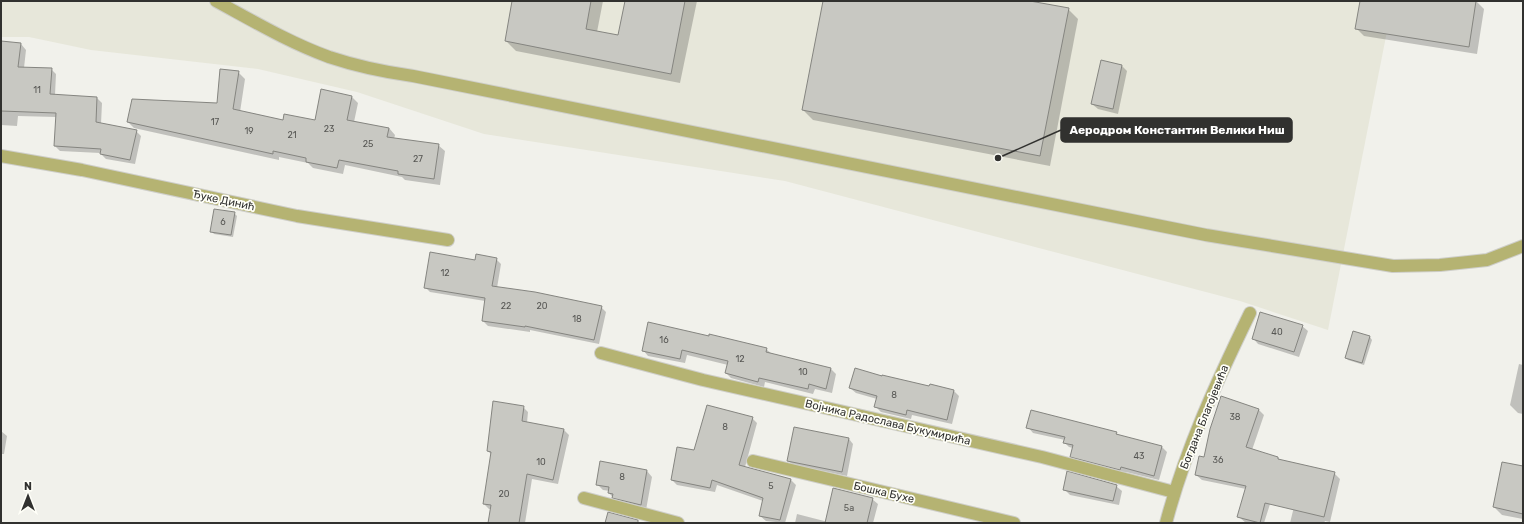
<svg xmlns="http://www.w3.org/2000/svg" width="1524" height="524" viewBox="0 0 1524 524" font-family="Rubik,sans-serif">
<rect width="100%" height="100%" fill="#f1f1eb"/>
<!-- built -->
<path fill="#e7e7da" d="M 1,1 L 1393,1 L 1328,330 L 1240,301 L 785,181 L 484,134 L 357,92 L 258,69 L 91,50 L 29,37 L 1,37 Z"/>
<!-- shadow -->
<g fill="#0003">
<path d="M 513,1 L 603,1 L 597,32 L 619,36 L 626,1 L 697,1 L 680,83 L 516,51 L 506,41 Z"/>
<path d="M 824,1 L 1025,1 L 1068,9 L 1078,19 L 1050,166 L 813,120 L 803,110 Z"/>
<path d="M 1361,1 L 1476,1 L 1484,9 L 1477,54 L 1364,36 L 1356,28 Z"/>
<path d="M 1,42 L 21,44 L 26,50 L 24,68 L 51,69 L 56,74 L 55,95 L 97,98 L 102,103 L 101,124 L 136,131 L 141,136 L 135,164 L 106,159 L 100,153 L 60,151 L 55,146 L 56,117 L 18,116 L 17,126 L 1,125 Z"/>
<path d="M 1122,66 L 1127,71 L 1118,114 L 1098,109 L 1092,104 Z"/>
<path d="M 238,72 L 245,79 L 240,112 L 284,121 L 315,121 L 322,90 L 352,97 L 358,103 L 354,122 L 389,128 L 395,135 L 394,139 L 438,145 L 445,151 L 440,185 L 405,180 L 402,177 L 345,165 L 343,174 L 313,168 L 308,163 L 279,157 L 279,160 L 134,128 L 128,122 L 217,104 Z"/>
<path d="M 234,213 L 237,216 L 233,237 L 214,234 L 212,232 Z"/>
<path d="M 496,259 L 501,264 L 497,288 L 601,307 L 606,312 L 599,344 L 530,330 L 530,332 L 488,326 L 483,321 L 485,301 L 430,292 L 425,287 L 476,261 Z"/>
<path d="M 1302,326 L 1308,331 L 1299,357 L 1258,344 L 1253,338 Z"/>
<path d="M 1370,337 L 1372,340 L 1364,365 L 1348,360 L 1346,358 Z"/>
<path d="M 766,349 L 772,354 L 831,369 L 836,374 L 832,393 L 815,389 L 813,394 L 765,382 L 764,387 L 731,378 L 726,373 L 728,365 L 687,355 L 685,363 L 648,356 L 643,350 Z"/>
<path d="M 1519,364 L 1523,365 L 1523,414 L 1518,413 L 1510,405 Z"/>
<path d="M 883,377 L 954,391 L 959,396 L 952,424 L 912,415 L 911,419 L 881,412 L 876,407 L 877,399 L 856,393 L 850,388 Z"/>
<path d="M 523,407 L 528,412 L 527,423 L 564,430 L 569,435 L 558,484 L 532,479 L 525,523 L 489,523 L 492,509 L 489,509 L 484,504 L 492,455 L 488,451 Z"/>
<path d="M 1258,409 L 1264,415 L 1252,450 L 1278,458 L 1283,463 L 1264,523 L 1246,523 L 1239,517 L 1246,489 L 1202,480 L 1196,475 L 1205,459 Z"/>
<path d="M 752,418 L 757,423 L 745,467 L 791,480 L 796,485 L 785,523 L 766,521 L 760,516 L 763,501 L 717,485 L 715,492 L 677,485 L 672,480 L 695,451 Z"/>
<path d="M 1028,427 L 1116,433 L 1120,436 L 1162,447 L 1167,452 L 1159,480 L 1126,472 L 1125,474 L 1076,461 L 1071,456 L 1073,448 L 1069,447 L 1064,442 L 1065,440 L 1033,433 Z"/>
<path d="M 795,428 L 849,439 L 853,444 L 847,476 L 793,465 L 788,461 Z"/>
<path d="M 1,431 L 7,436 L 4,454 L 2,454 L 1,461 Z"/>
<path d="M 1304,466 L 1334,473 L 1340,479 L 1330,522 L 1325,521 L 1324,523 L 1290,523 Z"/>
<path d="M 1523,467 L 1523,519 L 1502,515 L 1494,507 Z"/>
<path d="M 647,471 L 652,477 L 646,510 L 618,503 L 609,493 L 610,491 L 603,490 L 597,484 Z"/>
<path d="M 1116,486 L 1122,491 L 1119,505 L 1070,495 L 1064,489 Z"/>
<path d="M 872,499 L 878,504 L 873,523 L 795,523 L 797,514 L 832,523 Z"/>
</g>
<!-- building -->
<g fill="#c8c8c2" stroke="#858580">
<path d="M 512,1 L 591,1 L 586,29 L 618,35 L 625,1 L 685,1 L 671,74 L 505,41 Z"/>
<path d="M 823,1 L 1030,1 L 1069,8 L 1040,156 L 802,110 Z"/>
<path d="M 1360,1 L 1476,1 L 1469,47 L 1355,29 Z"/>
<path d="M 1,41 L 21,43 L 18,67 L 52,68 L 50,94 L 97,97 L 96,122 L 137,130 L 130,160 L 100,154 L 101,149 L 54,146 L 56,113 L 1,111 Z"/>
<path d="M 1101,60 L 1122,65 L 1113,109 L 1091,104 Z"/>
<path d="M 220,69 L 239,71 L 233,109 L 283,120 L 284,114 L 315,120 L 321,89 L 352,96 L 347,120 L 389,128 L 387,137 L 439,144 L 434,179 L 398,174 L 398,171 L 339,160 L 337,168 L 306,162 L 306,158 L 273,151 L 273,154 L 127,122 L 132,99 L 217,103 Z"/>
<path d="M 214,209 L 235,212 L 231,235 L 210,232 Z"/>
<path d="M 430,252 L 475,260 L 476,254 L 497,258 L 492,286 L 535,292 L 602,306 L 594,340 L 525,326 L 525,327 L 482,321 L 485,298 L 424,288 Z"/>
<path d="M 1260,312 L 1303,325 L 1294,352 L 1252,339 Z"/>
<path d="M 648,322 L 709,336 L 709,334 L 767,348 L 766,352 L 831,368 L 826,389 L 809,384 L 808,389 L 759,378 L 758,382 L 725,373 L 728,361 L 682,350 L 680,359 L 642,351 Z"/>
<path d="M 1353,331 L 1370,336 L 1362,363 L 1345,358 Z"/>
<path d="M 855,368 L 882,376 L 882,375 L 929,386 L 930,384 L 954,390 L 947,420 L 907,410 L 906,415 L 874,407 L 877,396 L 849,388 Z"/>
<path d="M 1221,396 L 1259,409 L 1246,447 L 1278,457 L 1278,459 L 1335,472 L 1324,517 L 1265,503 L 1260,523 L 1237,517 L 1246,486 L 1195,475 L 1199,456 L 1204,457 L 1210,429 Z"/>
<path d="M 493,401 L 524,406 L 522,421 L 564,429 L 553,480 L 527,474 L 519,523 L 488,523 L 491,505 L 483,504 L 491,452 L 487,451 Z"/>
<path d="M 707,405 L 753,417 L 739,465 L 791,479 L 780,520 L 759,516 L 763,498 L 712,480 L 710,488 L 671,480 L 677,447 L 694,450 Z"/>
<path d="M 1031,410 L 1117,432 L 1116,434 L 1162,446 L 1154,476 L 1121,467 L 1120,470 L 1070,457 L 1073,445 L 1063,443 L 1065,437 L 1026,428 Z"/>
<path d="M 794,427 L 849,438 L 842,472 L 787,461 Z"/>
<path d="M 600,461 L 647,470 L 641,505 L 612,498 L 613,494 L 608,493 L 609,487 L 596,485 Z"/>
<path d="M 1502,462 L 1523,466 L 1523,514 L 1493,507 Z"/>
<path d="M 1067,471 L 1117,485 L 1113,501 L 1063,490 Z"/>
<path d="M 833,488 L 873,498 L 867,523 L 825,523 Z"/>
<path d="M 608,512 L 638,520 L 638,523 L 605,523 Z"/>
</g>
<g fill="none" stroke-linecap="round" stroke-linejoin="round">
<!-- service casing -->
<g stroke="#cecec9" stroke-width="14">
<path id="service" d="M 216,1 C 253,21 290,43 329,57 C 356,66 384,72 413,76 L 1206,235 L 1393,266 L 1440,265 L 1487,260 L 1523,246"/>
</g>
<!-- minor casing -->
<g stroke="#cecec9" stroke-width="14">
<g id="minor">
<path d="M 1,156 L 82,170 L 297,216 L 448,240"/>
<path d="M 601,353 L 703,380 L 1042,457 L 1174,492"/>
<path d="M 753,461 L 1014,523"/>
<path d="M 584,498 L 678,523"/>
<path d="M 1166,523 C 1185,450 1217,381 1250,313"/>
</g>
</g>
<!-- service -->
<use href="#service" stroke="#b5b372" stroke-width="12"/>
<!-- minor -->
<use href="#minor" stroke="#b5b372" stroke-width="12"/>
</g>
<g text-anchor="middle" stroke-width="3.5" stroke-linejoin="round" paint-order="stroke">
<!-- number labels -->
<g font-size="9" fill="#575754">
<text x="37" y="93">11</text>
<text x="215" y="125">17</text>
<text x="329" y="132">23</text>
<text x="249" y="134">19</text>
<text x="292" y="138">21</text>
<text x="368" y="147">25</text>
<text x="418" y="162">27</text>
<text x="223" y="225">6</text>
<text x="445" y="276">12</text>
<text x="506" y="309">22</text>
<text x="542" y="309">20</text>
<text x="577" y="322">18</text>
<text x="1277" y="335">40</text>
<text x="664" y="343">16</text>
<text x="740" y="362">12</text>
<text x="803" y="375">10</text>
<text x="894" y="398">8</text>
<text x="1235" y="420">38</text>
<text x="725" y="430">8</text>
<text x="1139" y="459">43</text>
<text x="1218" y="463">36</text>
<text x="541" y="465">10</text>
<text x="622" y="480">8</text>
<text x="771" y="489">5</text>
<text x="504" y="497">20</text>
<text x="849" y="511">5a</text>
</g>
<!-- street labels -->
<g font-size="11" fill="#31312f" stroke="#fffff8">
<text transform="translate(224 200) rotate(12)" y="4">Ђуке Динић</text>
<text transform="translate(1204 417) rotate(-68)" y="4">Богдана Благојевића</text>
<text transform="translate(888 422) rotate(13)" y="4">Војника Радослава Букумирића</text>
<text transform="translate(884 492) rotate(13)" y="4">Бошка Бухе</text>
</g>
</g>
<!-- callouts -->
<path fill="none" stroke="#31312f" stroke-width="1.5" d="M998 158L1061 130"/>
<circle fill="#31312f" stroke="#fffff8" stroke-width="1.5" cx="998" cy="158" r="4"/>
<rect fill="#31312f" stroke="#31312f" stroke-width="1.5" x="1061" y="118" width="231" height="24" rx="4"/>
<g font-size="12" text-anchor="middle" font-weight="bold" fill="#fff">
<text x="1177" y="134">Аеродром Константин Велики Ниш</text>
</g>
<!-- border -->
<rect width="1524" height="524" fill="none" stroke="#31312f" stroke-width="4"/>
<!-- north arrow -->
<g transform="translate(28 496)" stroke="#fffff8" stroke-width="3" paint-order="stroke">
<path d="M0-3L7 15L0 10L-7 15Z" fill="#31312f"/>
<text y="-6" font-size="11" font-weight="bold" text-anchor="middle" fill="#31312f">N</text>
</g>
</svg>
